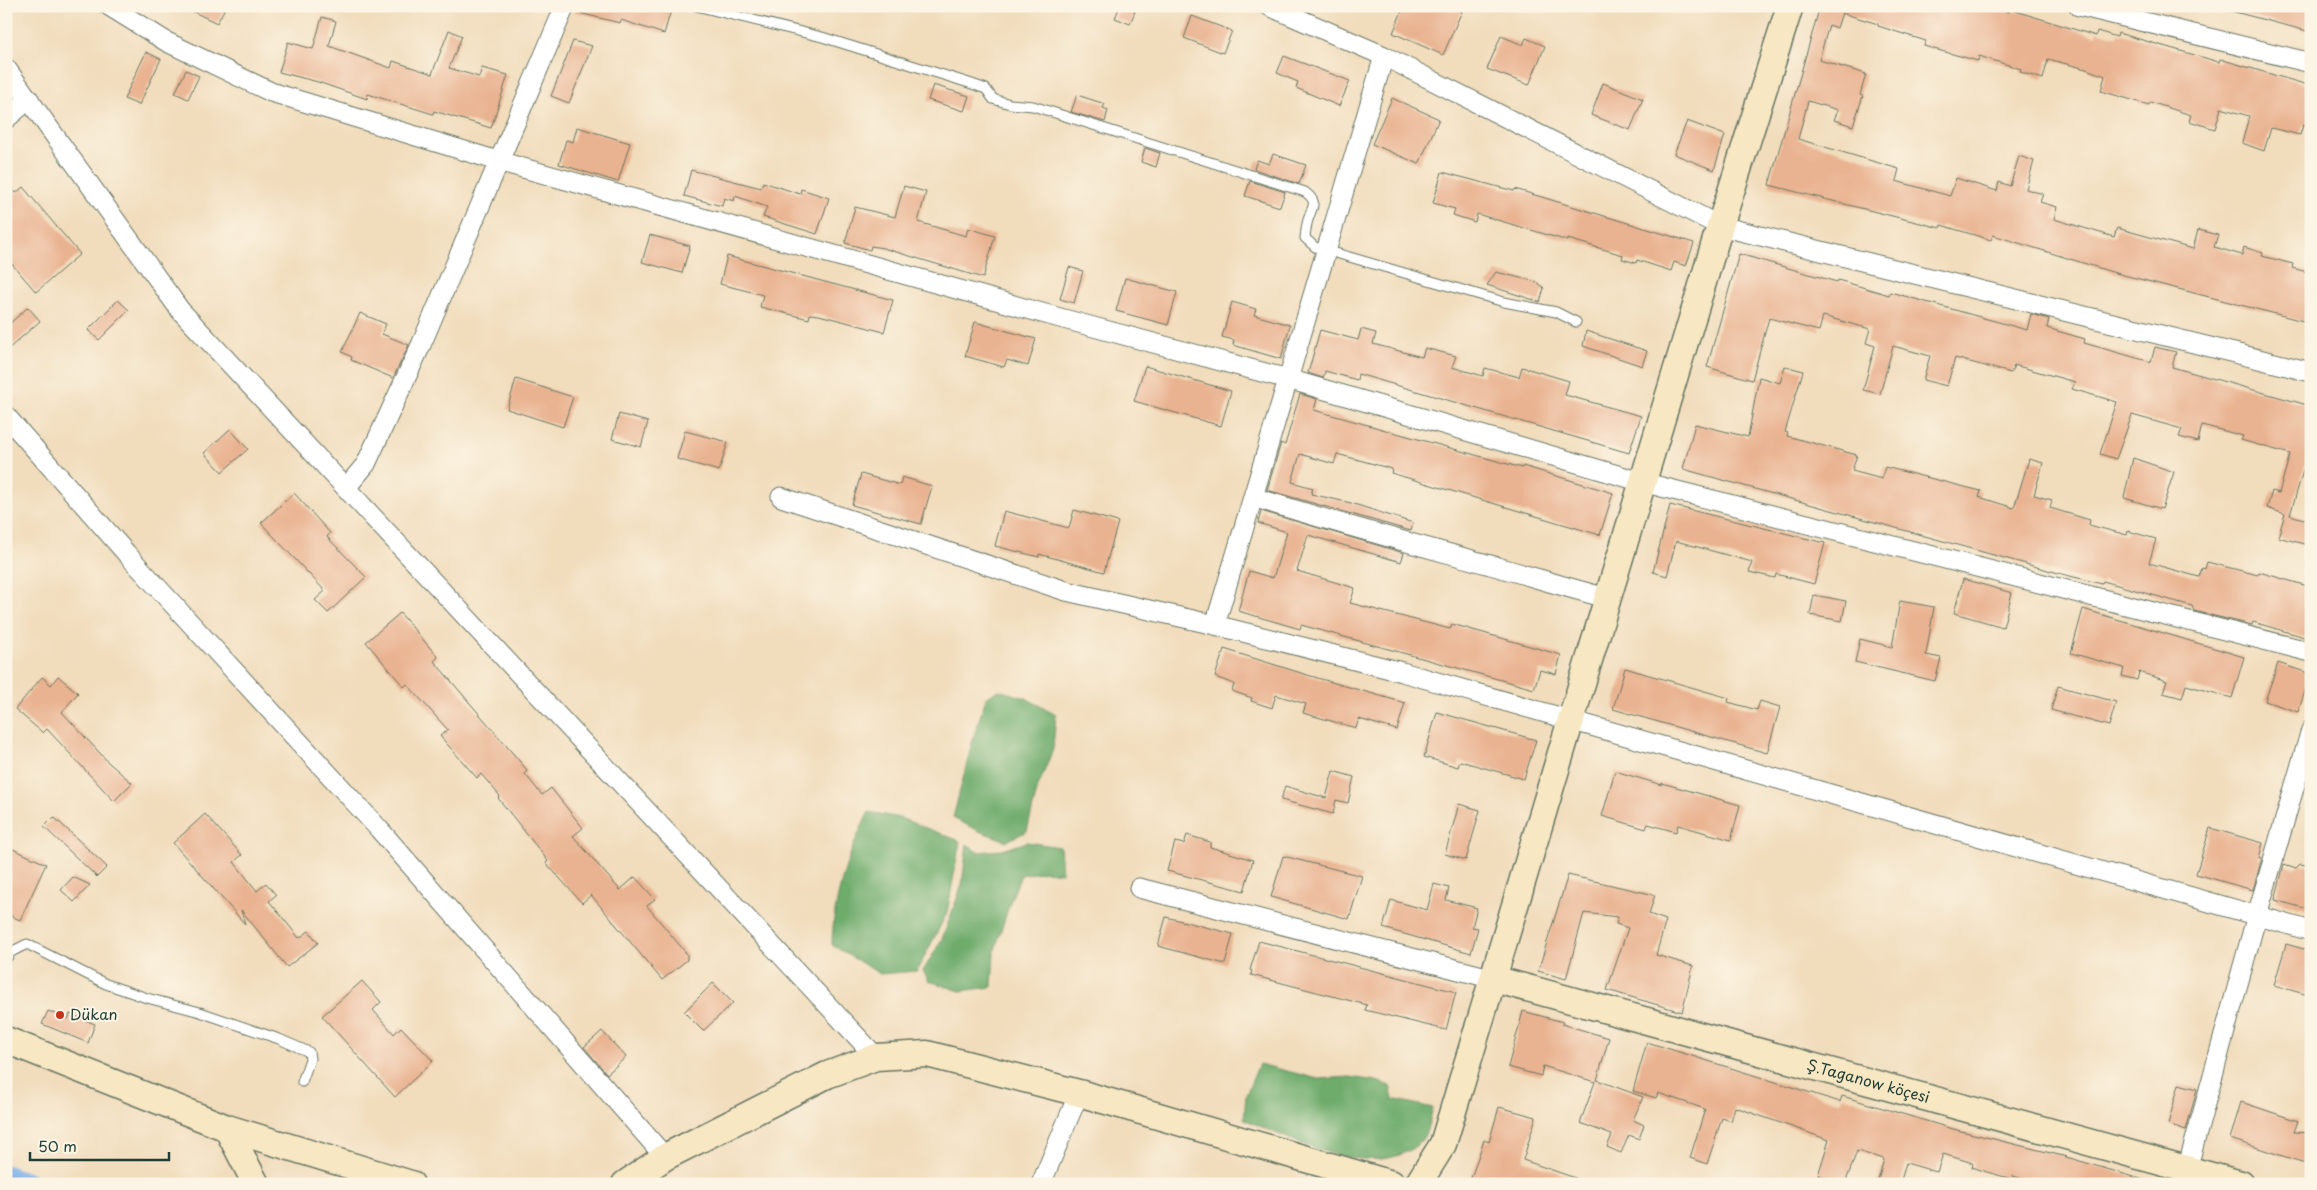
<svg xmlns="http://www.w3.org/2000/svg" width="2317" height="1190" viewBox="0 0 2317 1190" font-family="'Playpen Sans',sans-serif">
<rect width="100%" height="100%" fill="#fcf5e5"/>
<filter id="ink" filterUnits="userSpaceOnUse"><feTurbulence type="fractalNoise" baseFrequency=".02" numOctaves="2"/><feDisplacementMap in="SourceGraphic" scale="10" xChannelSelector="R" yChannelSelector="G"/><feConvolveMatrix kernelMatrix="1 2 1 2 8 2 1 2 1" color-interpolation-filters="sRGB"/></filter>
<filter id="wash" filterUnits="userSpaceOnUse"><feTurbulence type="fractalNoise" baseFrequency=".0096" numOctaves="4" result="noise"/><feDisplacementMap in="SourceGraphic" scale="20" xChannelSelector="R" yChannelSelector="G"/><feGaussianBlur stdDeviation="1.12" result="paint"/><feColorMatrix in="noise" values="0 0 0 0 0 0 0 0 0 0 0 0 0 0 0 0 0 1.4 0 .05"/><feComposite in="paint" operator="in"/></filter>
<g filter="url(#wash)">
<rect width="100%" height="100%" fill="#f1dcbb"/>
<!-- forest -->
<g fill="#6eac6c" stroke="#467450">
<path d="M 998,690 L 1026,698 L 1056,715 L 1053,749 L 1038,787 L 1027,831 L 1007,841 L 979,831 L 953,818 L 973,739 L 986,698 Z"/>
<path d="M 869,812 L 900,818 L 960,841 L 947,913 L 917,971 L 880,974 L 832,945 C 833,899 848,852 869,812 Z"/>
<path d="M 1027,842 L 1060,847 L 1062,873 L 1046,871 L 1021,875 L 1011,899 L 994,953 L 992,987 L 960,991 L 929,981 L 923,971 L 942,939 L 962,885 L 967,844 L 977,852 L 1003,850 Z"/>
<path d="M 1259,1064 L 1318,1079 L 1350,1077 L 1377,1081 L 1390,1086 L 1393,1099 L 1433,1108 C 1430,1117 1428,1134 1421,1141 C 1379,1185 1290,1139 1244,1119 L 1246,1095 Z"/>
</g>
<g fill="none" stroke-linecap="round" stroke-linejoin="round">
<!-- canal -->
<path stroke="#7aade7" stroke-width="20" d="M 6,1175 L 33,1184"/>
</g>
<g id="blocks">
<!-- building -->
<g fill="#e9b290">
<path d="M 181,6 L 226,6 L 217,23 Z"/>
<path d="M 576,6 L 660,6 L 671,10 L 664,34 L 621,20 L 620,23 L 575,12 Z"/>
<path d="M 1120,6 L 1137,6 L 1130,24 L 1115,18 Z"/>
<path d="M 1404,6 L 1451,6 L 1462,11 L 1443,55 L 1393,33 Z"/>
<path d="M 1820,6 L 1988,6 L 2009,12 L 2009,9 L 2096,36 L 2097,31 L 2117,37 L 2118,33 L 2219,62 L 2220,59 L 2311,86 L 2311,127 L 2303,125 L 2300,135 L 2271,128 L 2264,151 L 2242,143 L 2249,116 L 2221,108 L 2215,129 L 2189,121 L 2191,115 L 2150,102 L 2149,105 L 2101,91 L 2105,76 L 2086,69 L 2048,59 L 2043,79 L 2020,72 L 2021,69 L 1979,56 L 1978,61 L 1934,49 L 1924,46 L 1926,41 L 1878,26 L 1878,24 L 1842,13 L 1837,28 L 1829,25 L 1819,60 L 1866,74 L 1860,95 L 1863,96 L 1853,126 L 1834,120 L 1838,110 L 1808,101 L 1798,139 L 1899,169 L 1896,181 L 1950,196 L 1956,178 L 1997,191 L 1999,182 L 2010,186 L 2019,156 L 2034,161 L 2026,189 L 2043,194 L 2040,202 L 2057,207 L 2054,219 L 2114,237 L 2117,228 L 2193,249 L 2198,230 L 2218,235 L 2214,247 L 2242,255 L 2244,247 L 2263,253 L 2262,256 L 2293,264 L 2292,268 L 2311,273 L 2311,323 L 2112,272 L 1993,235 L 1991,240 L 1941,225 L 1940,228 L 1769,185 Z"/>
<path d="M 2231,6 L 2311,6 L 2311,32 L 2231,11 Z"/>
<path d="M 1192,16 L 1232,31 L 1223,53 L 1184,38 Z"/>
<path d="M 322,17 L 336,21 L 329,46 L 391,68 L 393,61 L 432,74 L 449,30 L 462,36 L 449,68 L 479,77 L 482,68 L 508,75 L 491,128 L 434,111 L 433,114 L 368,94 L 367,99 L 318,82 L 279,72 L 288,42 L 313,49 Z"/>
<path d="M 1501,36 L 1523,45 L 1526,38 L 1545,46 L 1529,85 L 1487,69 Z"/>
<path d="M 573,41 L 592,46 L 569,103 L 551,96 Z"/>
<path d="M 146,52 L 161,59 L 139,105 L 124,99 Z"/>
<path d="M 1284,56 L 1350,81 L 1339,106 L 1296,88 L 1298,82 L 1277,73 Z"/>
<path d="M 186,70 L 199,76 L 188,99 L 175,93 Z"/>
<path d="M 1603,83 L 1643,99 L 1630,130 L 1591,115 Z"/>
<path d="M 933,85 L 969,96 L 964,111 L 928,100 Z"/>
<path d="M 1077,95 L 1105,104 L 1103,108 L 1108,110 L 1105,122 L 1071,112 Z"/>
<path d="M 1392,98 L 1439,119 L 1419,164 L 1372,144 Z"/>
<path d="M 1687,121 L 1725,135 L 1714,170 L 1674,154 Z"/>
<path d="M 577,127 L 630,143 L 618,182 L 559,164 L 566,140 L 573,142 Z"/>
<path d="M 1145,148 L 1160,153 L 1156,167 L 1141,162 Z"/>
<path d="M 1273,154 L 1306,165 L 1299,184 L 1254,169 L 1257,160 L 1269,164 Z"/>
<path d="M 691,170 L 761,188 L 763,182 L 800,194 L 801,189 L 829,198 L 817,234 L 763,217 L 767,207 L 735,196 L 734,201 L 724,198 L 722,206 L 684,196 Z"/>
<path d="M 1442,172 L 1514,191 L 1515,189 L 1694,243 L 1686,266 L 1674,262 L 1671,271 L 1637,260 L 1636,263 L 1622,259 L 1623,255 L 1568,239 L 1568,241 L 1477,214 L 1475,222 L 1453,215 L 1455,209 L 1433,203 Z"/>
<path d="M 1250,181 L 1285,192 L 1280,207 L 1245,196 Z"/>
<path d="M 6,183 L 16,193 L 23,187 L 80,254 L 36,292 L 6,257 Z"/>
<path d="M 904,186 L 926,192 L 918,222 L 966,236 L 968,228 L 995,236 L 983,278 L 883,248 L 871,246 L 870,250 L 845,243 L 855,207 L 895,217 Z"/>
<path d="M 650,235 L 690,246 L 682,273 L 642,262 Z"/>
<path d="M 1739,254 L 1837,282 L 1838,280 L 1889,295 L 1890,292 L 2027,330 L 2031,314 L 2049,319 L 2047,328 L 2085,339 L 2084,343 L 2151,362 L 2155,347 L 2176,352 L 2172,367 L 2311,406 L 2311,444 L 2290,515 L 2311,521 L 2311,546 L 2278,537 L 2285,514 L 2267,508 L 2272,491 L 2279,493 L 2290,454 L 2241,440 L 2243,436 L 2202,425 L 2198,442 L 2179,437 L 2182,429 L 2132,415 L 2116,459 L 2100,454 L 2117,402 L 2072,389 L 2075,382 L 2014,365 L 2011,373 L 1955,358 L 1947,386 L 1923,380 L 1930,356 L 1893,346 L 1880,394 L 1863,390 L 1875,346 L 1866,343 L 1870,329 L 1823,316 L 1819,331 L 1769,318 L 1752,380 L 1707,367 Z"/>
<path d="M 727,256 L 893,300 L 884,332 L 819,315 L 810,314 L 809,319 L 760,307 L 763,295 L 720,284 Z"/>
<path d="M 1069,267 L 1083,271 L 1074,303 L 1060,299 Z"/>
<path d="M 1496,272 L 1537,282 L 1544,288 L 1540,302 L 1487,285 Z"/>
<path d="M 1125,278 L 1177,292 L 1168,325 L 1116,311 Z"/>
<path d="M 118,300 L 129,310 L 99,340 L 88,330 Z"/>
<path d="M 1232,302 L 1256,309 L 1254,315 L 1290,325 L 1281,359 L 1233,345 L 1234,340 L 1222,337 Z"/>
<path d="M 28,307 L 40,321 L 6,351 L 6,327 Z"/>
<path d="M 360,313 L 386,324 L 382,334 L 409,345 L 393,378 L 351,360 L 352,357 L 342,352 Z"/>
<path d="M 975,322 L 1036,339 L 1028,366 L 1007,360 L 1004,367 L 965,356 Z"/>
<path d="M 1361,329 L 1376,333 L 1373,344 L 1422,357 L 1425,348 L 1456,356 L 1452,367 L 1483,376 L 1485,368 L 1519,377 L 1522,367 L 1569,381 L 1565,395 L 1641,416 L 1629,453 L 1358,374 L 1357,380 L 1325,371 L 1323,378 L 1308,373 L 1320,330 L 1358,340 Z"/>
<path d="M 1586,331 L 1647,351 L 1642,366 L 1583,346 Z"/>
<path d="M 1145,366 L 1231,391 L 1221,426 L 1134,401 Z"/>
<path d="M 1785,366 L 1803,371 L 1785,432 L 1788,433 L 1787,436 L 1857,455 L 1852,471 L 1882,479 L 1885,467 L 1981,491 L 1979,497 L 2014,508 L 2029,459 L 2043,463 L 2034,495 L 2052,500 L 2050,508 L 2090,520 L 2089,525 L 2127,535 L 2128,531 L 2156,539 L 2149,563 L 2199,577 L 2202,568 L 2205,569 L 2207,562 L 2258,575 L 2259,572 L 2311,587 L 2311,639 L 2253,622 L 2252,625 L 2194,611 L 2192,606 L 2103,581 L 2102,584 L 2062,574 L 1683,469 L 1695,424 L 1748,437 L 1759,377 L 1780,383 Z"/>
<path d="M 516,379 L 573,397 L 563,427 L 507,409 Z"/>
<path d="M 1300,394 L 1317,399 L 1314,410 L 1522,468 L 1523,466 L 1613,493 L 1600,535 L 1391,473 L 1392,469 L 1337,454 L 1334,464 L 1300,454 L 1292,482 L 1313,488 L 1311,494 L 1351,503 L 1413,523 L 1411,531 L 1267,490 L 1281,443 L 1285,445 Z"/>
<path d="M 619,414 L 648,422 L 641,447 L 612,439 Z"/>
<path d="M 230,429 L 248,449 L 222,472 L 204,453 Z"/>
<path d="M 685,431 L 728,442 L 719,471 L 677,459 Z"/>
<path d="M 2133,458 L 2174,472 L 2162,509 L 2124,498 Z"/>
<path d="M 861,474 L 900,485 L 902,477 L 932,486 L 921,524 L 852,505 Z"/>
<path d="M 294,493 L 330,533 L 327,537 L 366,577 L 328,613 L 315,600 L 325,591 L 261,523 Z"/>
<path d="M 1670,505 L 1825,543 L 1814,584 L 1776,574 L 1775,578 L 1749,572 L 1752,562 L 1676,541 L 1667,576 L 1653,572 Z"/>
<path d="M 1074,510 L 1118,522 L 1104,572 L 1039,554 L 1039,557 L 995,546 L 1004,511 L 1069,528 Z"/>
<path d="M 1261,511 L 1404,553 L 1401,562 L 1308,535 L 1297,571 L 1355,588 L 1350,603 L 1450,629 L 1452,624 L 1561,655 L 1556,674 L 1540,670 L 1534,689 L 1301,625 L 1300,629 L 1238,611 L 1249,571 L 1273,578 L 1287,532 L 1258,523 Z"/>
<path d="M 1963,579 L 2012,593 L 2003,627 L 1954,613 Z"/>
<path d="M 1814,595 L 1846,601 L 1842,621 L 1810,615 Z"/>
<path d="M 1900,601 L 1934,607 L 1926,655 L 1941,658 L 1935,681 L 1855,662 L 1860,639 L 1892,647 Z"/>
<path d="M 2083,609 L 2244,657 L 2232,698 L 2186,685 L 2182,698 L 2163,693 L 2167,681 L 2139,672 L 2137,680 L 2122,676 L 2124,668 L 2071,653 Z"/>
<path d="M 400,613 L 438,657 L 434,661 L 527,770 L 525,774 L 542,795 L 551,788 L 583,828 L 573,836 L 620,890 L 635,877 L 655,899 L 647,906 L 687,954 L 687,960 L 662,980 L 591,895 L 582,903 L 546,863 L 548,861 L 498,798 L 500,796 L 481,774 L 477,778 L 440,736 L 448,730 L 407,684 L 404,687 L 366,642 Z"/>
<path d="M 1224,649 L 1314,677 L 1405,703 L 1397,730 L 1359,719 L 1356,728 L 1303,713 L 1306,704 L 1276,695 L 1272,708 L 1251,701 L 1252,698 L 1232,691 L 1234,684 L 1215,677 Z"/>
<path d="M 2278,663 L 2311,674 L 2298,712 L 2265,701 Z"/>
<path d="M 1625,668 L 1729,698 L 1728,702 L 1757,710 L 1760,701 L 1780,707 L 1767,753 L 1613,709 Z"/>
<path d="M 58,676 L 78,693 L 62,712 L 109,763 L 132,783 L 114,801 L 47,729 L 43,733 L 15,709 L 42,677 L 51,685 Z"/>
<path d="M 2058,686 L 2116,702 L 2109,726 L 2051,710 Z"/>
<path d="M 1437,712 L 1536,740 L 1524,779 L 1460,761 L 1458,767 L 1424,757 Z"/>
<path d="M 1333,771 L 1354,777 L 1348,803 L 1336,800 L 1333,814 L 1281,800 L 1285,786 L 1326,798 Z"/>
<path d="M 1615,771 L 1662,785 L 1662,783 L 1740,805 L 1731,840 L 1678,825 L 1676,832 L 1648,824 L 1646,829 L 1602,816 Z"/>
<path d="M 1459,804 L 1480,810 L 1466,860 L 1445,854 Z"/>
<path d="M 205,814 L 242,855 L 234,862 L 257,891 L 266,883 L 276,895 L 269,901 L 299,938 L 309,931 L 318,943 L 287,967 L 241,910 L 245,924 L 173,843 Z"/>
<path d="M 54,817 L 107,867 L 97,877 L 44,827 Z"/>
<path d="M 2210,828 L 2263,843 L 2259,858 L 2262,858 L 2253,890 L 2196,874 Z"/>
<path d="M 1187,835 L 1210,842 L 1210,847 L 1253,860 L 1244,891 L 1167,871 L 1175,842 L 1184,844 Z"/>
<path d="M 6,846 L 46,864 L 20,920 L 6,914 Z"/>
<path d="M 1283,856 L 1362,876 L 1349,919 L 1271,897 Z"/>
<path d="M 2284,864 L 2296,868 L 2300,864 L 2311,866 L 2311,910 L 2275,900 Z"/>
<path d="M 1568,875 L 1655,895 L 1649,914 L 1666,920 L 1656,955 L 1693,966 L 1682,1012 L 1607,990 L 1628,928 L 1616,924 L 1618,917 L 1584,913 L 1566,979 L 1538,971 Z"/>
<path d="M 73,877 L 90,885 L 74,902 L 61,890 Z"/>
<path d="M 1434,884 L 1449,888 L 1446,900 L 1477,908 L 1472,927 L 1478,928 L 1471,953 L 1383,928 L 1391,900 L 1427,910 Z"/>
<path d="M 1166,917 L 1233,934 L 1225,964 L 1158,946 Z"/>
<path d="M 1259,941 L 1456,992 L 1446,1030 L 1365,1010 L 1367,1005 L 1251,975 L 1252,971 L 1250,970 Z"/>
<path d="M 2286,944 L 2311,951 L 2311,996 L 2274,985 Z"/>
<path d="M 362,981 L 381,1002 L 373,1010 L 394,1034 L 401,1027 L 433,1061 L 395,1097 L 322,1016 Z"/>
<path d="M 713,983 L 733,1003 L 703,1031 L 684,1012 Z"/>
<path d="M 48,1011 L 68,1019 L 70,1014 L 95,1024 L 88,1043 L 42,1024 Z"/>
<path d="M 1523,1011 L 1563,1022 L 1562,1024 L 1609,1038 L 1597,1080 L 1643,1097 L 1633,1120 L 1644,1125 L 1639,1139 L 1629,1135 L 1621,1153 L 1607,1147 L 1612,1135 L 1580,1123 L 1595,1082 L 1543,1066 L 1541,1076 L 1508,1067 Z"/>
<path d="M 602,1031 L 626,1057 L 607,1074 L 584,1047 Z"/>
<path d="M 1647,1042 L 1840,1102 L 1842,1096 L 1953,1129 L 2063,1156 L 2144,1180 L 2143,1184 L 2039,1184 L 2013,1176 L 2012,1179 L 1987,1172 L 1972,1167 L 1973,1163 L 1943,1154 L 1937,1172 L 1906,1163 L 1900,1184 L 1877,1184 L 1884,1159 L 1857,1151 L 1845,1184 L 1818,1175 L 1829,1140 L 1735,1107 L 1731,1121 L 1722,1118 L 1707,1164 L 1690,1158 L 1705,1109 L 1658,1093 L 1656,1098 L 1633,1091 Z"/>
<path d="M 2179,1084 L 2197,1089 L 2186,1130 L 2168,1124 Z"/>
<path d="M 2241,1102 L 2298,1121 L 2294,1132 L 2311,1133 L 2311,1165 L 2230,1139 Z"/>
<path d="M 1499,1107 L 1536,1117 L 1523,1160 L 1584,1181 L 1584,1184 L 1469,1184 L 1484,1140 L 1489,1142 Z"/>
</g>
</g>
</g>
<g filter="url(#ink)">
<use href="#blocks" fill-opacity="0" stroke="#687563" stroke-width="1"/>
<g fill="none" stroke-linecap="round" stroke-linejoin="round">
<!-- lane casing -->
<g stroke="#687563" stroke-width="11">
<g id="lane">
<path d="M 696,6 L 822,37 L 969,83 L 986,89 L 993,99 L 1010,104 L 1033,106 L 1305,192 C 1318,202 1313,205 1309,217 C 1306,224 1306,231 1305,238 L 1315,247 L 1504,302 L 1556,312 L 1576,322"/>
<path d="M 6,959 L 11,952 L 27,944 L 106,984 L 147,998 L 200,1012 L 279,1039 L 309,1052 L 310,1059 L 302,1082"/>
</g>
</g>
<!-- street casing -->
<g stroke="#687563" stroke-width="21">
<g id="street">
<path d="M 109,6 L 167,42 L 271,92 L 498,161 L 1060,318 L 1288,379 L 1642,482 L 2311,652"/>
<path d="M 1269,6 L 1384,56 L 1720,226 L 2311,372"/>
<path d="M 2079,6 L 2311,63"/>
<path d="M 6,68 L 180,310 L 876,1057"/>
<path d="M 6,119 L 29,99"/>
<path d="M 6,416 L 126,553 L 379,829 L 665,1157"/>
<path d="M 346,488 L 366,464 L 421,345 L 565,6"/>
<path d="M 781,497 L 1066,591 L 1215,625 L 1402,672 L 2311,931"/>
<path d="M 1253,497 C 1335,523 1418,545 1501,568 C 1537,578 1571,589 1607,598"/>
<path d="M 1215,625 L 1384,56"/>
<path d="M 1139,888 L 1494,979"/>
<path d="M 1041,1184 L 1079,1093"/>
<path d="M 2183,1184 L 2257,915 L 2311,730"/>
</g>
</g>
<!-- secondary casing -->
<g stroke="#687563" stroke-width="29">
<g id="secondary">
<path id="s1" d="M 1494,979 L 2241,1184"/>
<path d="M 6,1040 L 227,1128 L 411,1184"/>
<path d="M 227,1128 L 256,1184"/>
<path d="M 625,1184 L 665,1157 L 827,1075 L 876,1057 L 927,1054 L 1079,1093 L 1392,1184"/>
<path d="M 1418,1184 L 1443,1144 L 1720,226 L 1790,6"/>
</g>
</g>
<!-- lane -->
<use href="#lane" stroke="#fff" stroke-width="9"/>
<!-- street -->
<use href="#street" stroke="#fff" stroke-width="19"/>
<!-- secondary -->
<use href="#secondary" stroke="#f7e8c3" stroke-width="26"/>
</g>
</g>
<!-- markers -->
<circle fill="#c8321e" stroke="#fcf5e5" stroke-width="2" cx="60" cy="1015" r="5"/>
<g text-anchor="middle" stroke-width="4" stroke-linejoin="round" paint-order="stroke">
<!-- poi labels -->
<g font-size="15" fill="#1f3d34" stroke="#fcf5e5" text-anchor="start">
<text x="70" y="1020">Dükan</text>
</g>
<!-- street labels -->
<g font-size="15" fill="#1f3d34" stroke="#fcf5e5">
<text dy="5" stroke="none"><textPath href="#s1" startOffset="388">Ş.Taganow köçesi</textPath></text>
</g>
</g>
<!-- margin -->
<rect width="2317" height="1190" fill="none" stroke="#fcf5e5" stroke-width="25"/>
<!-- scale -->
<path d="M30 1152v8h139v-8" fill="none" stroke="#1f3d34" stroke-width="2.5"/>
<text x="38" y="1152" font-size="15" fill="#1f3d34" stroke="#fcf5e5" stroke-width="4" paint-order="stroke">50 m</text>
</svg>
